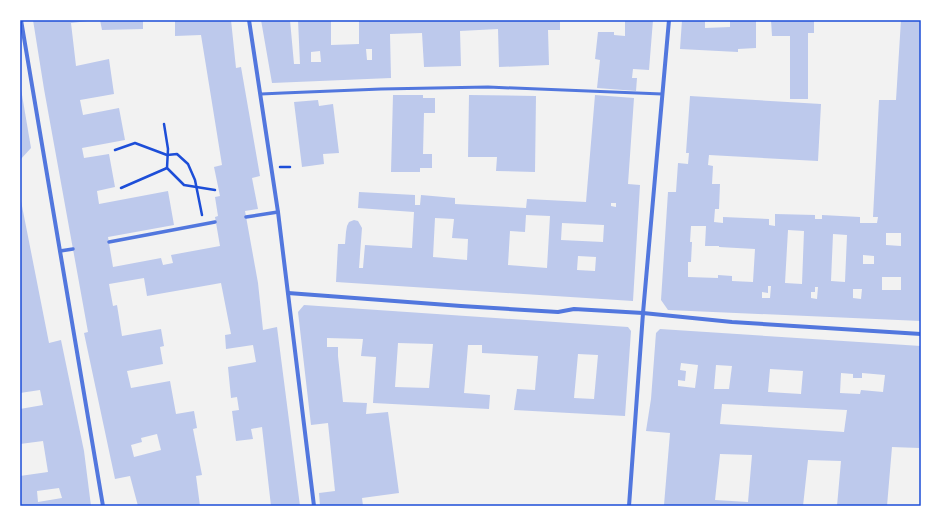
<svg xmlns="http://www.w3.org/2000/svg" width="941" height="526" viewBox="0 0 941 526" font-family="'Alegreya Sans',sans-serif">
<rect width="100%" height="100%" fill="#f2f2f2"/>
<!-- building -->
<g fill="#bdc9ec" fill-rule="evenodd">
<path d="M 33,20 L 88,20 L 88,21 L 71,23 L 76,66 L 109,59 L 114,94 L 80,100 L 83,115 L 119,108 L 125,140 L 82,148 L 84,158 L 109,154 L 115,187 L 97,191 L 99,204 L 168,191 L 174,225 L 108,237 L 113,267 L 161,258 L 163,265 L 173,263 L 171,255 L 220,246 L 215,217 L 218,216 L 215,197 L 220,196 L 214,167 L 222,165 L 213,109 L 201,35 L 175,36 L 175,20 L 231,20 L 236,68 L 241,67 L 260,176 L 252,178 L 258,209 L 245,211 L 258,283 L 263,330 L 277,327 L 300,506 L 271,506 L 262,427 L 251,429 L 253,439 L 236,441 L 232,411 L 239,410 L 237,397 L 231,398 L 228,367 L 256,362 L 253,345 L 226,349 L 225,335 L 231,334 L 221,283 L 147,296 L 144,278 L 109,284 L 113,306 L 117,305 L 122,336 L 161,329 L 164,346 L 160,347 L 163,364 L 127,371 L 131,388 L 170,381 L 176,414 L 194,411 L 197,428 L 193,429 L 202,475 L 196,476 L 200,506 L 138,506 L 130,476 L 115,479 L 84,333 L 88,332 L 44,89 ZM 157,434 L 161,450 L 134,457 L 131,445 L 142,442 L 141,438 Z"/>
<path d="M 100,20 L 143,20 L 143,29 L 102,30 Z"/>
<path d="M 261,20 L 290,20 L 294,64 L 300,64 L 298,20 L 331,20 L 331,45 L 359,44 L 359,20 L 560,20 L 560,30 L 548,30 L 549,65 L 499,67 L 498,29 L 460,31 L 461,66 L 424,67 L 422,33 L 390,34 L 391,78 L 272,83 ZM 366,49 L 372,49 L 372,60 L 367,60 ZM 320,51 L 321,62 L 311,62 L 311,52 Z"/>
<path d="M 625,20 L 653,20 L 649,70 L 633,69 L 632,78 L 637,78 L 636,91 L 597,88 L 600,60 L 595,59 L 598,32 L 614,32 L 614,35 L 625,36 Z"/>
<path d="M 682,20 L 705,20 L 705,28 L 730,27 L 730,20 L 756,20 L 756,48 L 738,49 L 738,52 L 680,49 Z"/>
<path d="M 771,20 L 814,20 L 814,33 L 808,33 L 808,99 L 790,99 L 790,36 L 772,36 Z"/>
<path d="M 901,20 L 921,20 L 921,321 L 668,310 L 661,300 L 668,192 L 676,192 L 678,163 L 688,164 L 689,153 L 686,153 L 690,96 L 821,104 L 818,161 L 709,155 L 708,165 L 713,166 L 712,184 L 720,184 L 719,209 L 715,209 L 714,222 L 723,223 L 723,217 L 769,219 L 769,225 L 775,226 L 775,214 L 815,215 L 815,219 L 822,219 L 822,215 L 860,217 L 860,223 L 877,223 L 878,217 L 873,217 L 879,100 L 896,100 ZM 691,226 L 706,226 L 705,246 L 719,246 L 719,247 L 755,249 L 753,282 L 732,281 L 732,276 L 718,275 L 718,278 L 688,277 L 688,262 L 691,262 L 692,242 L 690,242 ZM 788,230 L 804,231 L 802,284 L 785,283 ZM 886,233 L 901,233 L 901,246 L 886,245 ZM 833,234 L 847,235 L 845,282 L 831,281 ZM 863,255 L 874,256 L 874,264 L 863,264 ZM 882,277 L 901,277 L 901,290 L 882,290 ZM 768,286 L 771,286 L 770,298 L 762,298 L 762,292 L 768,293 ZM 815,287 L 818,287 L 817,299 L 811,298 L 811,292 L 815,292 ZM 853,289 L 862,289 L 861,299 L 853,298 Z"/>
<path d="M 20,89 L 21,89 L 31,148 L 20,160 Z"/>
<path d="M 393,95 L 423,95 L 423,98 L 435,98 L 435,113 L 424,113 L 423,154 L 432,154 L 432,168 L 420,168 L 420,172 L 391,172 Z"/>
<path d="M 469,95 L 536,96 L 535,172 L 496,171 L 497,157 L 468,157 Z"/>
<path d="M 595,95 L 634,98 L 628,184 L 640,185 L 633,301 L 336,282 L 338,244 L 345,244 L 346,232 L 347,226 L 349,222 L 354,220 L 358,221 L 362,228 L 359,268 L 363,268 L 365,245 L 412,248 L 414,212 L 358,208 L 359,192 L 415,195 L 415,205 L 420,205 L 421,195 L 455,198 L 455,204 L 526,208 L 527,199 L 586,202 ZM 611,203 L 616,203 L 616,207 L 611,206 ZM 526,215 L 550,216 L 547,268 L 508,265 L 510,231 L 525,232 ZM 435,218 L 454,219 L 452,238 L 468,239 L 467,260 L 433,257 ZM 562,223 L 604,225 L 603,242 L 561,240 ZM 578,256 L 596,257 L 595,271 L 577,270 Z"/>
<path d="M 318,100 L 319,106 L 333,104 L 339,153 L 323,154 L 324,164 L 302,167 L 294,102 Z"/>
<path d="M 20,201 L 21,201 L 49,343 L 61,340 L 84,451 L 91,506 L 20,506 L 20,476 L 48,472 L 43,441 L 20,444 L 20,409 L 43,405 L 40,390 L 20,393 ZM 59,488 L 62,498 L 38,502 L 37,491 Z"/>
<path d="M 304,305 L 628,327 L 631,331 L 625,416 L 514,410 L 517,389 L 535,390 L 538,356 L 482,353 L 482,345 L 468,345 L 464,393 L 490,395 L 489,409 L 373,403 L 376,357 L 361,356 L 363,339 L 327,338 L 327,347 L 338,347 L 338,356 L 343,402 L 367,403 L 366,414 L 388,412 L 399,493 L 362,498 L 363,506 L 320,506 L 319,493 L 335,491 L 328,423 L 311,425 L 298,312 ZM 398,343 L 433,344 L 429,388 L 395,387 ZM 578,354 L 598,355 L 594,399 L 574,398 Z"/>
<path d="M 660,329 L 921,346 L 921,407 L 919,448 L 892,447 L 887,506 L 837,506 L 841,461 L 808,460 L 803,506 L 675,506 L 664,505 L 670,433 L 646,431 L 651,399 L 656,333 ZM 681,363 L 698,365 L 695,388 L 678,386 L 678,380 L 685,381 L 686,371 L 680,370 ZM 716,365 L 732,366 L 729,389 L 714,389 ZM 770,369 L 803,371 L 801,394 L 768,392 ZM 841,373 L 853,374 L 853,378 L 862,378 L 862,373 L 885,375 L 883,392 L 861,390 L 860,394 L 840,393 ZM 722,404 L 786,407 L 847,410 L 844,432 L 720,424 ZM 720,454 L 752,455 L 748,502 L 715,500 Z"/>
</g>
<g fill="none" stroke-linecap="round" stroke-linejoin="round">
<!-- path -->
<g stroke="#1d4ed8" stroke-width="2.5">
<path d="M 164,124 L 168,149 L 167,168 L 184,185 L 215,190"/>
<path d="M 115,150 L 135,143 L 167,155 L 177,154 L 188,164 L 195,180 L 202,215"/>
<path d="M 280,167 L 290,167"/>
<path d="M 121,188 L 167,168"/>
</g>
<!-- service -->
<path stroke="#5277de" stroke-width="3" d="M 261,94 L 283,93 L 381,89 L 488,87 L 662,94"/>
<!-- pedestrian -->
<g stroke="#5277de" stroke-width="3.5">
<path d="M 246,217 L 278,212"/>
<path d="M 109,242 L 215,222"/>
<path d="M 60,251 L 73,249"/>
</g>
<!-- minor -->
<g stroke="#5277de" stroke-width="4">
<path d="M 21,20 L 103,506"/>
<path d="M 249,20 L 278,212 L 314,506"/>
<path d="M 288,293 L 461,306 L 558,312 L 574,309 L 643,313 L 732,322 L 921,334"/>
<path d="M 629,506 L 643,313 L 669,20"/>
</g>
</g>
<!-- border -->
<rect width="941" height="526" fill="none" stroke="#ffffff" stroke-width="42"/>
<rect x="21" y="21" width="899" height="484" fill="none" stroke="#1d4ed8" stroke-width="1.5"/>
</svg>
